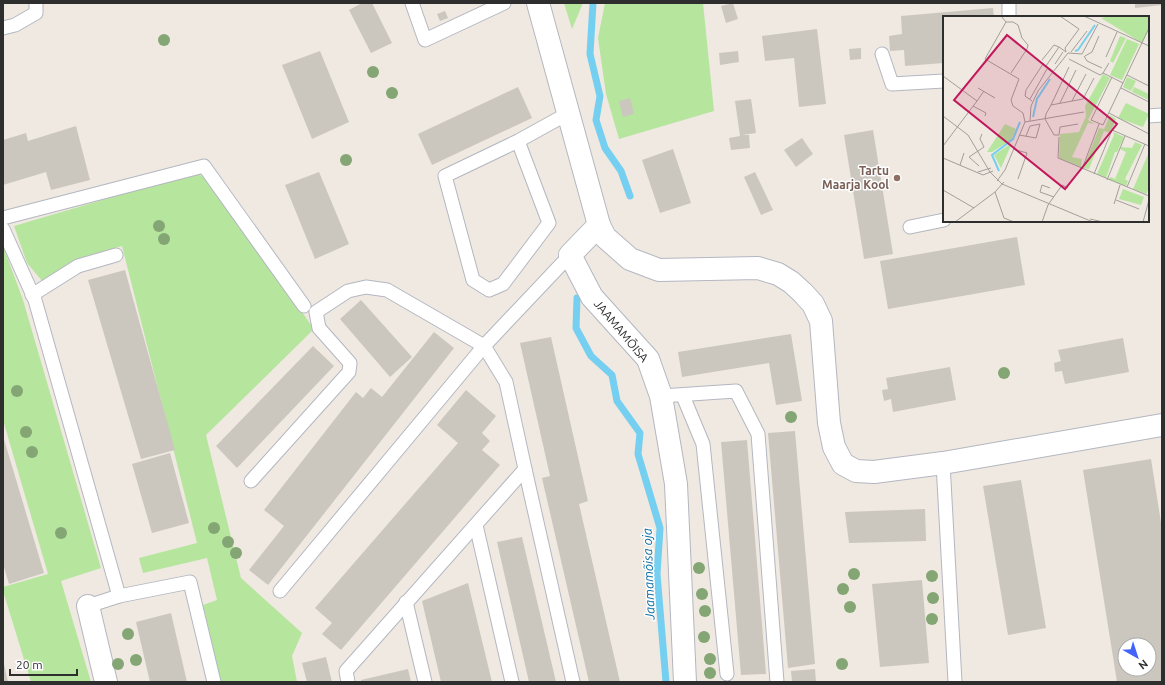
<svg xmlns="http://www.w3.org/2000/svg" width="1165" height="685" viewBox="0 0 1165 685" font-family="Ubuntu,sans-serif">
<rect width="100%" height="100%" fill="#efe9e1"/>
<!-- green -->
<g fill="#b6e59e">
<path d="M 564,3 L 583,3 L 572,29 Z"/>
<path d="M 605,3 L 703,3 L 714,111 L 619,139 L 606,94 L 598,38 Z"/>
<path d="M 194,173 L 205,177 L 314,329 L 206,435 L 241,578 L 302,633 L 292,656 L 297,682 L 221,682 L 203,605 L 217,600 L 207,558 L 143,573 L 139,558 L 197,543 L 122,246 L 80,258 L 43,282 L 27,263 L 14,226 Z"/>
<path d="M 3,246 L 23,300 L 101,568 L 61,581 L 91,682 L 31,682 L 3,591 L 3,587 L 48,574 L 3,420 Z"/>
</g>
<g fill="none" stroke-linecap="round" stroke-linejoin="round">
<!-- stream -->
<g stroke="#75cff0" stroke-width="7">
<path d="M 593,3 L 590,54 L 600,96 L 596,120 L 605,148 L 621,171 L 630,196"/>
<path d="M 577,298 L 576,328 L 591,356 L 612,375 L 617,401 L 640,433 L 638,454 L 660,528 L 657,574 L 666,682"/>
</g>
</g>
<!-- building -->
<g fill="#cbc7bf" fill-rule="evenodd">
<path d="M 362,3 L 372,3 L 392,43 L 371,53 L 349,10 Z"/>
<path d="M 733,3 L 738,19 L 726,23 L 721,6 Z"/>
<path d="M 1135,3 L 1162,3 L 1162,5 L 1135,8 Z"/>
<path d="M 993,8 L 994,17 L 944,17 L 944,63 L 905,66 L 904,50 L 890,51 L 889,36 L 902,34 L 901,16 Z"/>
<path d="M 445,11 L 448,18 L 440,21 L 437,14 Z"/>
<path d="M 817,29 L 826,104 L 799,107 L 794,58 L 765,61 L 762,36 Z"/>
<path d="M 861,48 L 861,59 L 850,60 L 849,49 Z"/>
<path d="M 320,51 L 349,122 L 312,139 L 282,65 Z"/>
<path d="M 738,51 L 739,62 L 720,65 L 719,53 Z"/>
<path d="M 518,87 L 532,118 L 432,165 L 418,134 Z"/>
<path d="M 630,98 L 634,114 L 623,117 L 619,101 Z"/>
<path d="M 751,99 L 756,133 L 742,135 L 749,135 L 750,148 L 731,150 L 729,138 L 740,136 L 735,101 Z"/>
<path d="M 76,126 L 90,180 L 51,190 L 46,172 L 3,185 L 3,140 L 26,133 L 28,141 Z"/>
<path d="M 873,130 L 893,254 L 864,259 L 844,135 Z"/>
<path d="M 802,138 L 813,154 L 796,167 L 784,150 Z"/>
<path d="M 673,149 L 691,203 L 660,213 L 642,160 Z"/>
<path d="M 319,172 L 349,244 L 315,259 L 285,185 Z"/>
<path d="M 755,172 L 773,210 L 761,215 L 744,177 Z"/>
<path d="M 1017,237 L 1025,285 L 888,309 L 880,261 Z"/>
<path d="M 125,270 L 175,450 L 141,459 L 88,280 Z"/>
<path d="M 361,300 L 412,357 L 390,377 L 340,319 Z"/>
<path d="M 434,332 L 454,348 L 268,585 L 249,570 L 284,526 L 264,510 L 356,392 L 363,398 L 371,388 L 382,397 Z"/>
<path d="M 791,334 L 802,401 L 776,405 L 769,363 L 682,377 L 678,352 Z"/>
<path d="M 551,337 L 588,501 L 579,504 L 620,682 L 589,682 L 542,478 L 550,476 L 520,343 Z"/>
<path d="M 1123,338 L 1129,372 L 1065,384 L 1062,371 L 1055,372 L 1054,363 L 1061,361 L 1058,350 Z"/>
<path d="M 313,346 L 334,366 L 237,468 L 216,446 Z"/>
<path d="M 950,367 L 956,400 L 893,412 L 891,399 L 884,401 L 882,390 L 888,389 L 886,378 Z"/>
<path d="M 466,390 L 496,416 L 482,433 L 490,441 L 482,450 L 500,465 L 341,650 L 322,634 L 332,623 L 315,608 L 458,443 L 437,425 Z"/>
<path d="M 795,431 L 815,664 L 788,668 L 768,433 Z"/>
<path d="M 3,436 L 44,573 L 9,584 L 3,564 Z"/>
<path d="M 747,440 L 766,674 L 741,675 L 721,442 Z"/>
<path d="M 170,453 L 189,523 L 152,533 L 132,464 Z"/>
<path d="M 1151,459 L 1162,529 L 1162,682 L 1117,682 L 1083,470 ZM 1125,645 L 1149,645 L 1149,669 L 1125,669 Z"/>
<path d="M 1021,480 L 1046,628 L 1008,635 L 983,486 Z"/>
<path d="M 925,509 L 926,541 L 849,543 L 845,512 Z"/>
<path d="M 522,537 L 556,682 L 529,682 L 497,542 Z"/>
<path d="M 922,580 L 929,663 L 880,667 L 872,584 Z"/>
<path d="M 468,583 L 492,682 L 441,682 L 422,601 Z"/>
<path d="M 171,613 L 187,682 L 150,682 L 136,622 Z"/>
<path d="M 326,657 L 332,682 L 307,682 L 302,663 Z"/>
<path d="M 3,664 L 4,664 L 8,682 L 3,682 Z"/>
<path d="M 408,669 L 411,682 L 361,682 L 361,680 Z"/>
<path d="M 815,669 L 816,682 L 792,682 L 791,671 Z"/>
</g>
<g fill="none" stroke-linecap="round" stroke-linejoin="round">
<!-- lane casing -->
<g stroke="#b4b7c1" stroke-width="15">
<g id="lane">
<path d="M 412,3 L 425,40 L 504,3"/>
<path d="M 1009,3 L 1009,17"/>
<path d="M 3,28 L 15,25 L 36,13 L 36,3"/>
<path d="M 882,54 L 892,84 L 944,81"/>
<path d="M 1148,116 L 1162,115"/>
<path d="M 518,141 L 549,223 L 503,284 L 489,290 L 473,280 L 445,176 L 518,141 L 567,114"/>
<path d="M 3,218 L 204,166 L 304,306"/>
<path d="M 910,227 L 944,220"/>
<path d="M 3,229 L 35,300 L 119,596"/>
<path d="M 32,295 L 78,266 L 116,255"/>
<path d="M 661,396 L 736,391 L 758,434 L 777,682"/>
<path d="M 683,396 L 703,444 L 727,674"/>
<path d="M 943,463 L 955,682"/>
<path d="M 525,469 L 573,682"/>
<path d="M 251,481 L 349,372 L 350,363 L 319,328 L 316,312 L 348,291 L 366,287 L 387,290 L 484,346 L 506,382 L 525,469 L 346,671 L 348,682"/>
<path d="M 476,525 L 512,682"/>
<path d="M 280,591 L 484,346 L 570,255"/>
<path d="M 406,602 L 425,682"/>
<path d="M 88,606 L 119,596 L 190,582 L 214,682"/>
</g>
</g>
<!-- street casing -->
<g stroke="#b4b7c1" stroke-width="24">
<g id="street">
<path d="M 538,3 L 599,225 L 570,255 L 592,297 L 648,359 L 661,396 L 676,484 L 685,682"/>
<path d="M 599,225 L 605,237 L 630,259 L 659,270 L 758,268 L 778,274 L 791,282 L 803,293 L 813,304 L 821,321 L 829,423 L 834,447 L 843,464 L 856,471 L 874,472 L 943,463 L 1162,425"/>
<path d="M 88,606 L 106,682"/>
</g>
</g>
<!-- lane -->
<use href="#lane" stroke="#fff" stroke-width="13"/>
<!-- street -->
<use href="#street" stroke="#fff" stroke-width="22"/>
</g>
<!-- trees -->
<g fill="#84a574">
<circle cx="164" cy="40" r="6"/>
<circle cx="373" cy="72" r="6"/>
<circle cx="392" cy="93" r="6"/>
<circle cx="346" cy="160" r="6"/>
<circle cx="159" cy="226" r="6"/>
<circle cx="164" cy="239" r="6"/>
<circle cx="1004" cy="373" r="6"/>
<circle cx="17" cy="391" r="6"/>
<circle cx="791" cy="417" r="6"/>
<circle cx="26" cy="432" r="6"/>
<circle cx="32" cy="452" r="6"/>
<circle cx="214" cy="528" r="6"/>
<circle cx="61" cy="533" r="6"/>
<circle cx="228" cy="542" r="6"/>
<circle cx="236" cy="553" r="6"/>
<circle cx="699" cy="568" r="6"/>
<circle cx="854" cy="574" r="6"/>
<circle cx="932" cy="576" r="6"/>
<circle cx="843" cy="589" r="6"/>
<circle cx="702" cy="594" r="6"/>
<circle cx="933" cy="598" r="6"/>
<circle cx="850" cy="607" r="6"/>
<circle cx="705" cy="611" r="6"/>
<circle cx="932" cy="619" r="6"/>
<circle cx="128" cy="634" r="6"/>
<circle cx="704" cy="637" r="6"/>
<circle cx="710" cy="659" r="6"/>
<circle cx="136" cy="660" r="6"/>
<circle cx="118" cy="664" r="6"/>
<circle cx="842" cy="664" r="6"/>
<circle cx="710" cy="673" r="6"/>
</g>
<!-- markers -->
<circle fill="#8d6e63" stroke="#fff" stroke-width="1.5" cx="897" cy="178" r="4"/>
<g text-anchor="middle" stroke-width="3" stroke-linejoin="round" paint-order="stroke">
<!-- education labels -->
<g font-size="12" font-weight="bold" fill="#785e54" stroke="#fff" text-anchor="end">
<text x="889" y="175">Tartu<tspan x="889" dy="14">Maarja Kool</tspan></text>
</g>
<!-- street labels -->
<g font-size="12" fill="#2e2e2e" stroke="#fff">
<text transform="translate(621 331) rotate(50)" y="4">JAAMAMÕISA</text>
</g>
<!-- water labels -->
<g font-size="13" font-style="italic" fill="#0d6fa3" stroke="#fff">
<text transform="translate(648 574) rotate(-92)" y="5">Jaamamõisa oja</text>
</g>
</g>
<!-- overview -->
<g transform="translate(943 16)">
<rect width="206" height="206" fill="#efe9e1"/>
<path d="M 167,0 L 206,0 L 206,12 L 199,27 L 158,2 ZM 177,20 L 183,22 L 170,47 L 167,45 ZM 184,23 L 196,28 L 179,64 L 167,59 ZM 160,58 L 167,62 L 145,104 L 152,108 L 145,107 L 129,141 L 139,143 L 138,151 L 116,142 L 117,118 L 136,116 L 143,100 L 142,90 ZM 184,61 L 193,65 L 188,75 L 180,71 ZM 191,71 L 206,78 L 206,84 L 189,76 ZM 183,87 L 206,98 L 200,111 L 175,102 ZM 167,99 L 173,103 L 167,117 L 161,115 L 146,153 L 140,152 L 156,112 L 161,113 ZM 62,108 L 73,113 L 68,124 L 49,136 L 44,136 ZM 170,116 L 181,121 L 174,136 L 172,136 L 163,162 L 154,158 L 171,119 ZM 192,126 L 199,129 L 182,163 L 185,165 L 183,170 L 165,163 L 168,161 L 172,163 L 183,136 L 177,133 L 178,131 L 189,132 ZM 69,127 L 58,152 L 51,139 ZM 206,136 L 206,172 L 203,178 L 190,173 ZM 180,173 L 201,181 L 198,189 L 176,183 Z" fill="#b6e59e"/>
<path fill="none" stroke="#75cff0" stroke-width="2" d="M 132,35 L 135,34 L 152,9M 90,101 L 94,83 L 107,63M 56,155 L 49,139 L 70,123 L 77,106"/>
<path fill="none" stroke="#a29e99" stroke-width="1" d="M 58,0 L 63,6 L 42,43 L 76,63 L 68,84 L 70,90 L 80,97 L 82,106M 117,0 L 136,13 L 122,32 L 123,36M 141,0 L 206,30M 63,6 L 70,6 L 75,9 L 79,22 L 85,29 L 84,33 L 68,57M 128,36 L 144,15M 141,40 L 144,45 L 159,52M 142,40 L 149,36 L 156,20M 163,41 L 174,16M 126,43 L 157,59 L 160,57M 99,44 L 111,29 L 116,31M 166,47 L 160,57 L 180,67M 112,48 L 120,36M 110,55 L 103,50 L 116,31 L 123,36M 184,59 L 206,70M 169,61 L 148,104 L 160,109 L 206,12M 35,72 L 52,82M 178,72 L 206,86M 87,83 L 104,53M 34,85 L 41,75M 89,85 L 82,80 L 83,74 L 100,48 L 103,50M 129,85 L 143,58M 117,87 L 133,54M 108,89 L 126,51M 30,90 L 43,97 L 42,100M 166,97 L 206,118M 0,100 L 25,119 L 47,156 L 59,168 L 150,206M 87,105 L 88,90 L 95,75 L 125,37 L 139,38 L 155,8M 135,108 L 117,111 L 116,119 L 111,119 L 102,103 L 103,98 L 108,89 L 140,83 L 151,62M 76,119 L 93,122 L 97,108 L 87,110 L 83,120M 116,121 L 115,142 L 206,180M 0,130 L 34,85 L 0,60M 70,133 L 84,137 L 75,163M 0,142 L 40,159 L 50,155M 17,149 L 21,137M 36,150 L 26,141 L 41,131 L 37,123 L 39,118M 139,153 L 156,108M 35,156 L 48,152M 151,158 L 169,114 L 206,130M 164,164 L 182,120M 54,165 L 62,154 L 82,106 L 141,96M 184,171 L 202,128M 107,172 L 99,169 L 97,176 L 111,181M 0,174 L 31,192M 52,176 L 61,202 L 71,206M 173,184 L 196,193M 171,188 L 177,169M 147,203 L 160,206M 12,206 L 52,176 L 61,166M 99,206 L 105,189 L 119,169 L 125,172M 200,206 L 206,184"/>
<path fill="#c2185b" fill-opacity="0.15" stroke="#c2185b" stroke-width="2" d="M 64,19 L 174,108 L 122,173 L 11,84 Z"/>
<rect width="206" height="206" fill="none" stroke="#2e2e2e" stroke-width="2"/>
</g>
<!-- border -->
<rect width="1165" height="685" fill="none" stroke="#2e2e2e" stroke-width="8"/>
<!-- north arrow -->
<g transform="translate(1137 657) rotate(141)"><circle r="19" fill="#ffffff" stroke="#ababab"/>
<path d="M0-3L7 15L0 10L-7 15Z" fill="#4264fb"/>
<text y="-6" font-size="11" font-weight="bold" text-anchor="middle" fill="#2e2e2e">N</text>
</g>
<!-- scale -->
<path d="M10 669v6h67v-6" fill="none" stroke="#2e2e2e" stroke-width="2"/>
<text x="16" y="669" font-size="12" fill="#2e2e2e" stroke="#ffffff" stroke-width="3" paint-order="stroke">20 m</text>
</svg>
